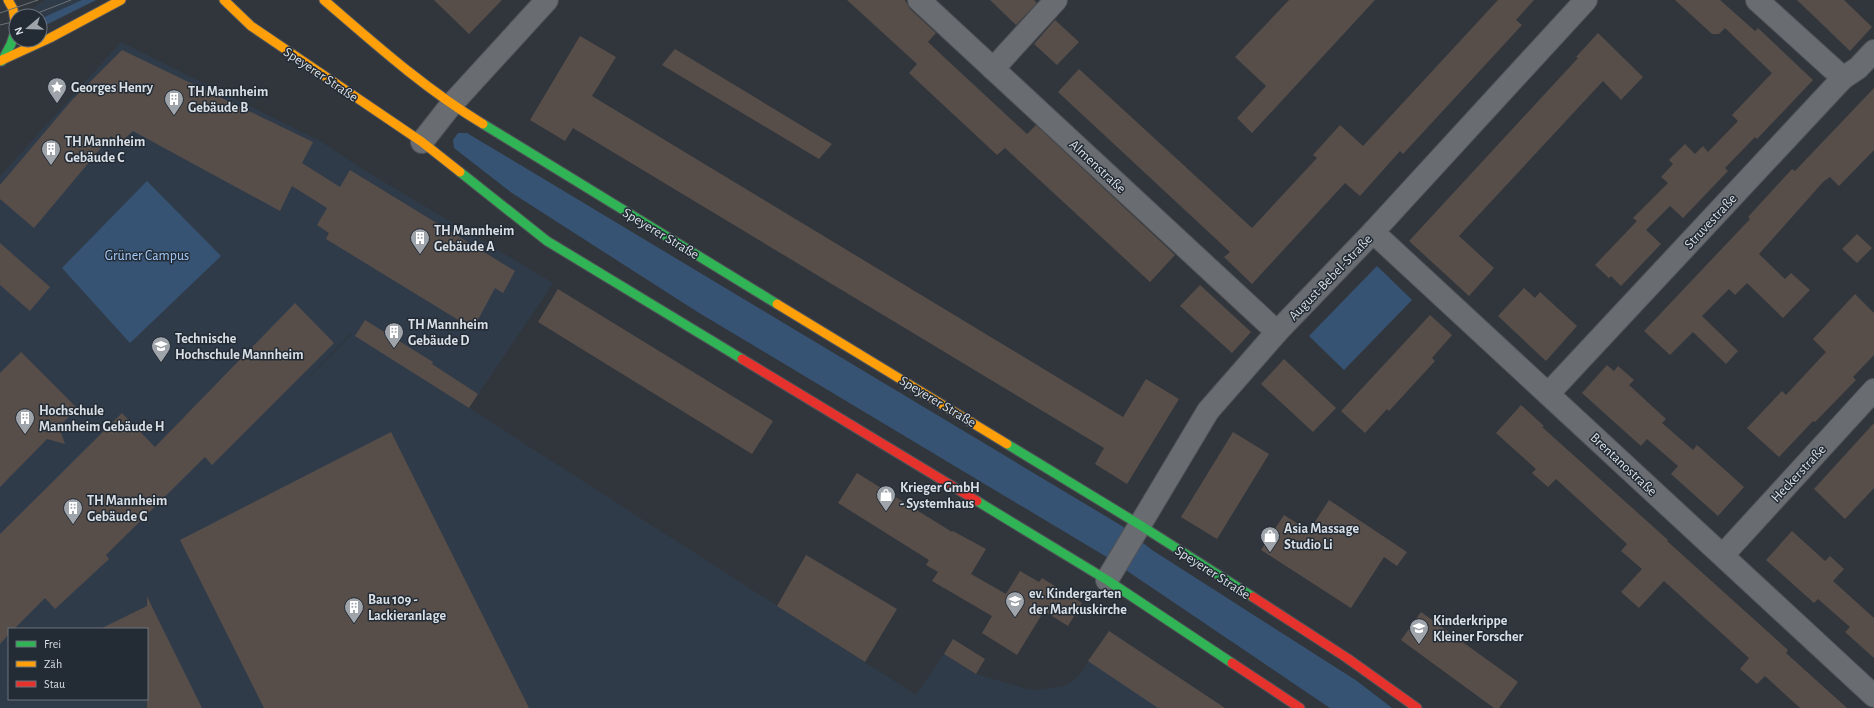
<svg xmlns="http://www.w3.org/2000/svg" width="1874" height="708" viewBox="0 0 1874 708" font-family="'Alegreya Sans',sans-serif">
<rect width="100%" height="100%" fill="#31363c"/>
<!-- built -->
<g fill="#303b4a" fill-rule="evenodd">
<path d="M 45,0 L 82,0 L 40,19 L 40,16 L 31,16 L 29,10 Z"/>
<path d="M 121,42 L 320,141 L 359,167 L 553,283 L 469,408 L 916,695 L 944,654 L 976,674 L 1026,689 L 1039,690 L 1064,686 L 1073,681 L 1081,673 L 1109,631 L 1225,708 L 0,708 L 0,693 L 4,688 L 0,692 L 0,176 ZM 351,333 L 352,334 L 269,418 ZM 9,629 L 147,629 L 147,699 L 9,699 Z"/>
</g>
<!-- green -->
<g fill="#375373">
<path d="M 82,0 L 96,0 L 40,28 L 40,19 Z"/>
<path d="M 458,133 L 467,133 L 1122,526 L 1152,550 L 1357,681 L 1392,708 L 1330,708 L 1105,556 L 696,311 L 512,193 L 454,148 L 453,140 Z"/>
<path d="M 147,181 L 221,256 L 130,343 L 62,268 Z"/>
<path d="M 1377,266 L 1412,300 L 1344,370 L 1309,336 Z"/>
</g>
<!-- building -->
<g fill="#574e4a">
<path d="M 434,0 L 502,0 L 469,34 Z"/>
<path d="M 847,0 L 905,0 L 910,9 L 936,33 L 928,42 L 946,59 L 1027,134 L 1036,125 L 1175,255 L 1150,282 L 1005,148 L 997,155 L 909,73 L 917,64 Z"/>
<path d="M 990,0 L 1034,0 L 1037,3 L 1016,25 Z"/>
<path d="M 1289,0 L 1375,0 L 1252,133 L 1237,118 L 1266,86 L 1235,57 Z"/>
<path d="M 1498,0 L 1534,0 L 1516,20 L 1522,25 L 1403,154 L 1400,151 L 1360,196 L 1345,183 L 1252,284 L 1224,257 L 1230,252 L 1058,92 L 1079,69 L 1252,228 L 1317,158 L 1313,155 L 1340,125 L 1363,146 Z"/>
<path d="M 1675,0 L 1720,0 L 1755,31 L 1758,28 L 1813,80 L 1757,139 L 1755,137 L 1725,168 L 1728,171 L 1683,218 L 1670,206 L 1646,230 L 1661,244 L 1621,286 L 1611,276 L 1609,278 L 1595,265 L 1637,221 L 1633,218 L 1668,183 L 1661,177 L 1673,164 L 1669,160 L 1685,144 L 1695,154 L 1703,146 L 1708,152 L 1738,121 L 1732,115 L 1772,73 L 1725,28 L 1719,34 L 1712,34 Z"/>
<path d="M 1797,0 L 1844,0 L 1872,27 L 1850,51 Z"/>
<path d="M 1055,20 L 1079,42 L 1057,65 L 1034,44 Z"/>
<path d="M 1598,33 L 1643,77 L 1621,100 L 1603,81 L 1459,236 L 1494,268 L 1469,296 L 1409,241 L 1578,58 L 1576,57 Z"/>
<path d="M 580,36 L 616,57 L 592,96 L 1123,417 L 1146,379 L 1179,399 L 1127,484 L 1095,464 L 1104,448 L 573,128 L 565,141 L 530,120 Z"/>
<path d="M 675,49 L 832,144 L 819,159 L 662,65 Z"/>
<path d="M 122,50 L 313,142 L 302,163 L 340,187 L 350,170 L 515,271 L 503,293 L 495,288 L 473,329 L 326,239 L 329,233 L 317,225 L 327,208 L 292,186 L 280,211 L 133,131 L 120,143 L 111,136 L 34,228 L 0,199 L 0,185 L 72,100 Z"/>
<path d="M 1874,88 L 1874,150 L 1839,186 L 1830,177 L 1823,182 L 1759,254 L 1785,279 L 1791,273 L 1810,290 L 1783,318 L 1747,283 L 1735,295 L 1729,289 L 1702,316 L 1738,351 L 1726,364 L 1693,332 L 1670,355 L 1644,331 L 1750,219 L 1748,217 L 1792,169 L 1795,171 Z"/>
<path d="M 1857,234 L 1872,248 L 1857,263 L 1842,249 Z"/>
<path d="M 0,243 L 50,287 L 30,311 L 0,285 Z"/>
<path d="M 1200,285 L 1251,332 L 1232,353 L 1180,306 Z"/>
<path d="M 1524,288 L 1535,298 L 1540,292 L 1577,326 L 1546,361 L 1498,316 Z"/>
<path d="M 558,289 L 773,421 L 752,454 L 538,322 Z"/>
<path d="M 1855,294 L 1874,313 L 1874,355 L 1853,377 L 1856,380 L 1815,422 L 1813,421 L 1779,457 L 1747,428 L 1782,391 L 1786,395 L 1826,352 L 1813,339 Z"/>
<path d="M 295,303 L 334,343 L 212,465 L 205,457 L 106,555 L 109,559 L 55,609 L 45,598 L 14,629 L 9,629 L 9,634 L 0,644 L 0,534 L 122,413 L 155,447 Z"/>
<path d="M 1430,315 L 1452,335 L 1432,358 L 1435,361 L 1389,411 L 1387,409 L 1365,433 L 1341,411 Z"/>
<path d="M 365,320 L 433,362 L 432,364 L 478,394 L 469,408 L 355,336 Z"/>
<path d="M 21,352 L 77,408 L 59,427 L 65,444 L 47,439 L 0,487 L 0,373 Z"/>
<path d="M 1284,359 L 1336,408 L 1313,432 L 1261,384 Z"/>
<path d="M 1607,365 L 1614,371 L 1618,366 L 1634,380 L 1629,385 L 1666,419 L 1662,423 L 1693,450 L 1697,445 L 1744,487 L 1718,516 L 1671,474 L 1678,466 L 1647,439 L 1641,446 L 1582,393 Z"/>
<path d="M 1521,405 L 1544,426 L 1542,427 L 1668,540 L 1667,541 L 1788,650 L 1786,653 L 1847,708 L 1800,708 L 1765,676 L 1757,684 L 1740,669 L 1749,658 L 1664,581 L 1639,608 L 1621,592 L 1642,569 L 1621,551 L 1627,544 L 1556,479 L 1548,487 L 1532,473 L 1536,469 L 1496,433 Z"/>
<path d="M 1874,423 L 1874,488 L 1845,519 L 1814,489 Z"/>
<path d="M 391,432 L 529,708 L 264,708 L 180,540 Z"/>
<path d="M 1233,432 L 1269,454 L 1217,539 L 1181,517 Z"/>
<path d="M 857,473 L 952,532 L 953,531 L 986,549 L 971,574 L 1006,594 L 1020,571 L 1039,582 L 1042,578 L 1082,603 L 1068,626 L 1044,611 L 1017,655 L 982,633 L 992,616 L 932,581 L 938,572 L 926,565 L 929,560 L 838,503 Z"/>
<path d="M 1329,500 L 1407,552 L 1397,566 L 1384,557 L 1351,608 L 1261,550 L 1284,515 L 1309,531 Z"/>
<path d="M 1792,531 L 1825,561 L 1830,556 L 1844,569 L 1833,581 L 1874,618 L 1874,658 L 1845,632 L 1850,627 L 1818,599 L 1814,603 L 1766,560 Z"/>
<path d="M 806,555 L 897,609 L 865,662 L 777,606 Z"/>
<path d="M 147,596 L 153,609 L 202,708 L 147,708 L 147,629 L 100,629 L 147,606 Z"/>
<path d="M 1421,612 L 1518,682 L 1499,708 L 1494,708 L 1401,640 Z"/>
<path d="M 1109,631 L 1225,708 L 1158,708 L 1088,661 Z"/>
<path d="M 953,639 L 985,659 L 976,674 L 944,654 Z"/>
</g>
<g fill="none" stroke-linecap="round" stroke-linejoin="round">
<!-- street casing -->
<g stroke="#505459" stroke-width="24">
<g id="street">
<path d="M 919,0 L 1277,332"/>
<path d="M 1757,0 L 1843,78"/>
<path d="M 993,69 L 1056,0"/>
<path d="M 422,142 L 451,105 L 547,0"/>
<path d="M 1373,232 L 1874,696"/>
<path d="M 1548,394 L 1843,78 L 1858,68 L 1874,51"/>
<path d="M 1723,555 L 1874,390"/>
<path d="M 1107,580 L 1208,411 L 1277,332 L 1373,232 L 1586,0"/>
</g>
</g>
<!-- fast casing -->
<g stroke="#505459" stroke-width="11">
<g id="fast">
<path d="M 2,61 L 11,44 L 16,29"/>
<path d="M 483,124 L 777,304"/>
<path d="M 460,172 L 547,241 L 742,359"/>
<path d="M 1007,444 L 1140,525 L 1253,597"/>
<path d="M 977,501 L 1107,580 L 1232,663"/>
</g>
</g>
<!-- slow casing -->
<g stroke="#505459" stroke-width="11">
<g id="slow">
<path d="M 8,0 L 13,9 L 16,28"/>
<path d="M 224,0 L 251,26 L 422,142 L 460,172"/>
<path d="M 324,0 C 375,44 425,89 483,124"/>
<path d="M 0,61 L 50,38 L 121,0"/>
<path d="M 777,304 L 1007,444"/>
</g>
</g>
<!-- jam casing -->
<g stroke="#505459" stroke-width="11">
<g id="jam">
<path d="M 742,359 L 977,501"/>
<path d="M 1253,597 L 1347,658 L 1417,708"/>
<path d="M 1232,663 L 1300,708"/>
</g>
</g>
<!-- street -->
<use href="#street" stroke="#696c71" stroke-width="22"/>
<!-- fast -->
<use href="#fast" stroke="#30b455" stroke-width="9"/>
<!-- slow -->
<use href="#slow" stroke="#ff9f0a" stroke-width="9"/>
<!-- jam -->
<use href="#jam" stroke="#e5322d" stroke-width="9"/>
<!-- tram -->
<g stroke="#6d7275" stroke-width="1">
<path d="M 0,13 L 38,0"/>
<path d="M 30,16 L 71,0"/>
<path d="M 0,25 L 16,21"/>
</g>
</g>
<!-- icons -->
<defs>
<g id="sight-pin" transform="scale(1)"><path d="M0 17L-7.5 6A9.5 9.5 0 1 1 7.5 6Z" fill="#9ea4aa" stroke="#232b35"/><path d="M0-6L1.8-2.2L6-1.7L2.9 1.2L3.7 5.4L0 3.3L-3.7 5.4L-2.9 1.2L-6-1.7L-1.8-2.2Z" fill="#fff"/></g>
<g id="building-pin" transform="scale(1)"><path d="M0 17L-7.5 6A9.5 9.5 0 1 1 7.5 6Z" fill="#9ea4aa" stroke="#232b35"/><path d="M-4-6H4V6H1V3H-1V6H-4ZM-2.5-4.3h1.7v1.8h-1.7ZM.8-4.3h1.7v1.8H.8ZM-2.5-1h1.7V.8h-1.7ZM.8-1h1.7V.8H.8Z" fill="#fff"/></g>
<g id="university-pin" transform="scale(1)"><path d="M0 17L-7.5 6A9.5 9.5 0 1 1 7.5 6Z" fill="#9ea4aa" stroke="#232b35"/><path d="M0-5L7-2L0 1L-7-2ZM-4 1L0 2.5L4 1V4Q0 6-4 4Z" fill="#fff"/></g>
<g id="shop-pin" transform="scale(1)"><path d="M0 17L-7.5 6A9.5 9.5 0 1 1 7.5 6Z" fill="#9ea4aa" stroke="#232b35"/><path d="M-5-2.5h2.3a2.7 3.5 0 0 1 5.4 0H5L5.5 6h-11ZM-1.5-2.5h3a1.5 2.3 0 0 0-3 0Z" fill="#fff"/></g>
<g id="school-pin" transform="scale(1)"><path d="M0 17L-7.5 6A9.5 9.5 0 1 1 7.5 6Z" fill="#9ea4aa" stroke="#232b35"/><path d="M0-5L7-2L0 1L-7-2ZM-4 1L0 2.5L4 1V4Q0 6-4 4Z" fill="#fff"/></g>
</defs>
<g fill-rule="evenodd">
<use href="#sight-pin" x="57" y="87"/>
<use href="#building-pin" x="174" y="99"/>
<use href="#building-pin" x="51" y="149"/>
<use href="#building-pin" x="420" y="238"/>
<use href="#building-pin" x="394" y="332"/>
<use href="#university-pin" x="161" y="346"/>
<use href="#building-pin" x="25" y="418"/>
<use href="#shop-pin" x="886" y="495"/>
<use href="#building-pin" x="73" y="508"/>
<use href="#shop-pin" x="1270" y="536"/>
<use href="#school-pin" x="1015" y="601"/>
<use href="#building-pin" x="354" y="607"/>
<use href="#school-pin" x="1419" y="628"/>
</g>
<g text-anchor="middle" stroke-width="3" stroke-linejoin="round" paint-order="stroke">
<!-- street labels -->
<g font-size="14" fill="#d9dfe5" stroke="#232b35">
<text transform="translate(321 74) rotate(34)" y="5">Speyerer Straße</text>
<text transform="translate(1098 166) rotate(43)" y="5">Almenstraße</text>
<text transform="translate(1710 221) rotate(-47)" y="5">Struvestraße</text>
<text transform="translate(661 233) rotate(31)" y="5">Speyerer Straße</text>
<text transform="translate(1330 277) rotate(-46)" y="5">August-Bebel-Straße</text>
<text transform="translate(938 401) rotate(31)" y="5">Speyerer Straße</text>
<text transform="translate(1624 464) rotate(43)" y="5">Brentanostraße</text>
<text transform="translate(1798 473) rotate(-47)" y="5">Heckerstraße</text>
<text transform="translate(1213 572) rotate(33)" y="5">Speyerer Straße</text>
</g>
<!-- poi labels -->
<g font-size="14" font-weight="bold" fill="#d9dfe5" stroke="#232b35" text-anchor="start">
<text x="71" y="92">Georges Henry</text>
<text x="188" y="96">TH Mannheim<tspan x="188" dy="16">Gebäude B</tspan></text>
<text x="65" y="146">TH Mannheim<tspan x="65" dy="16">Gebäude C</tspan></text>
<text x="434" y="235">TH Mannheim<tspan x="434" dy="16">Gebäude A</tspan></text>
<text x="408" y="329">TH Mannheim<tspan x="408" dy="16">Gebäude D</tspan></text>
<text x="175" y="343">Technische<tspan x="175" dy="16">Hochschule Mannheim</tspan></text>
<text x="39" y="415">Hochschule<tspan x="39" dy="16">Mannheim Gebäude H</tspan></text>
<text x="900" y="492">Krieger GmbH<tspan x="900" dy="16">- Systemhaus</tspan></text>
<text x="87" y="505">TH Mannheim<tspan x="87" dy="16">Gebäude G</tspan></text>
<text x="1284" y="533">Asia Massage<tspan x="1284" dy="16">Studio Li</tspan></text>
<text x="1029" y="598">ev. Kindergarten<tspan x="1029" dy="16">der Markuskirche</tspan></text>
<text x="368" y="604">Bau 109 -<tspan x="368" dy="16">Lackieranlage</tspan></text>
<text x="1433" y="625">Kinderkrippe<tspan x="1433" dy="16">Kleiner Forscher</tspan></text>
</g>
<!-- park labels -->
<g font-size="14" fill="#a3cafb" stroke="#232b35">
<text x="147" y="260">Grüner Campus</text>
</g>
</g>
<!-- legend -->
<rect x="8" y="628" width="140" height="72" fill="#232b35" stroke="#6c737b"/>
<rect x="16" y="641" width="20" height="6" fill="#30b455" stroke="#6c737b"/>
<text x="44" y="648" font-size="12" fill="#d9dfe5">Frei</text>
<rect x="16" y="661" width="20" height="6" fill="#ff9f0a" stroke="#6c737b"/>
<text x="44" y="668" font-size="12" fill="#d9dfe5">Zäh</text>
<rect x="16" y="681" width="20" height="6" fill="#e5322d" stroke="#6c737b"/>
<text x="44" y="688" font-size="12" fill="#d9dfe5">Stau</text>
<!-- north arrow -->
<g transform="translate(28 28) rotate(251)"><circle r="19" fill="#232b35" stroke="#6c737b"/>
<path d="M0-3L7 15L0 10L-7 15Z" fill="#9ea4aa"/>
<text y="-6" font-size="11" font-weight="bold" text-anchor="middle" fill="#d9dfe5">N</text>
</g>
</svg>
